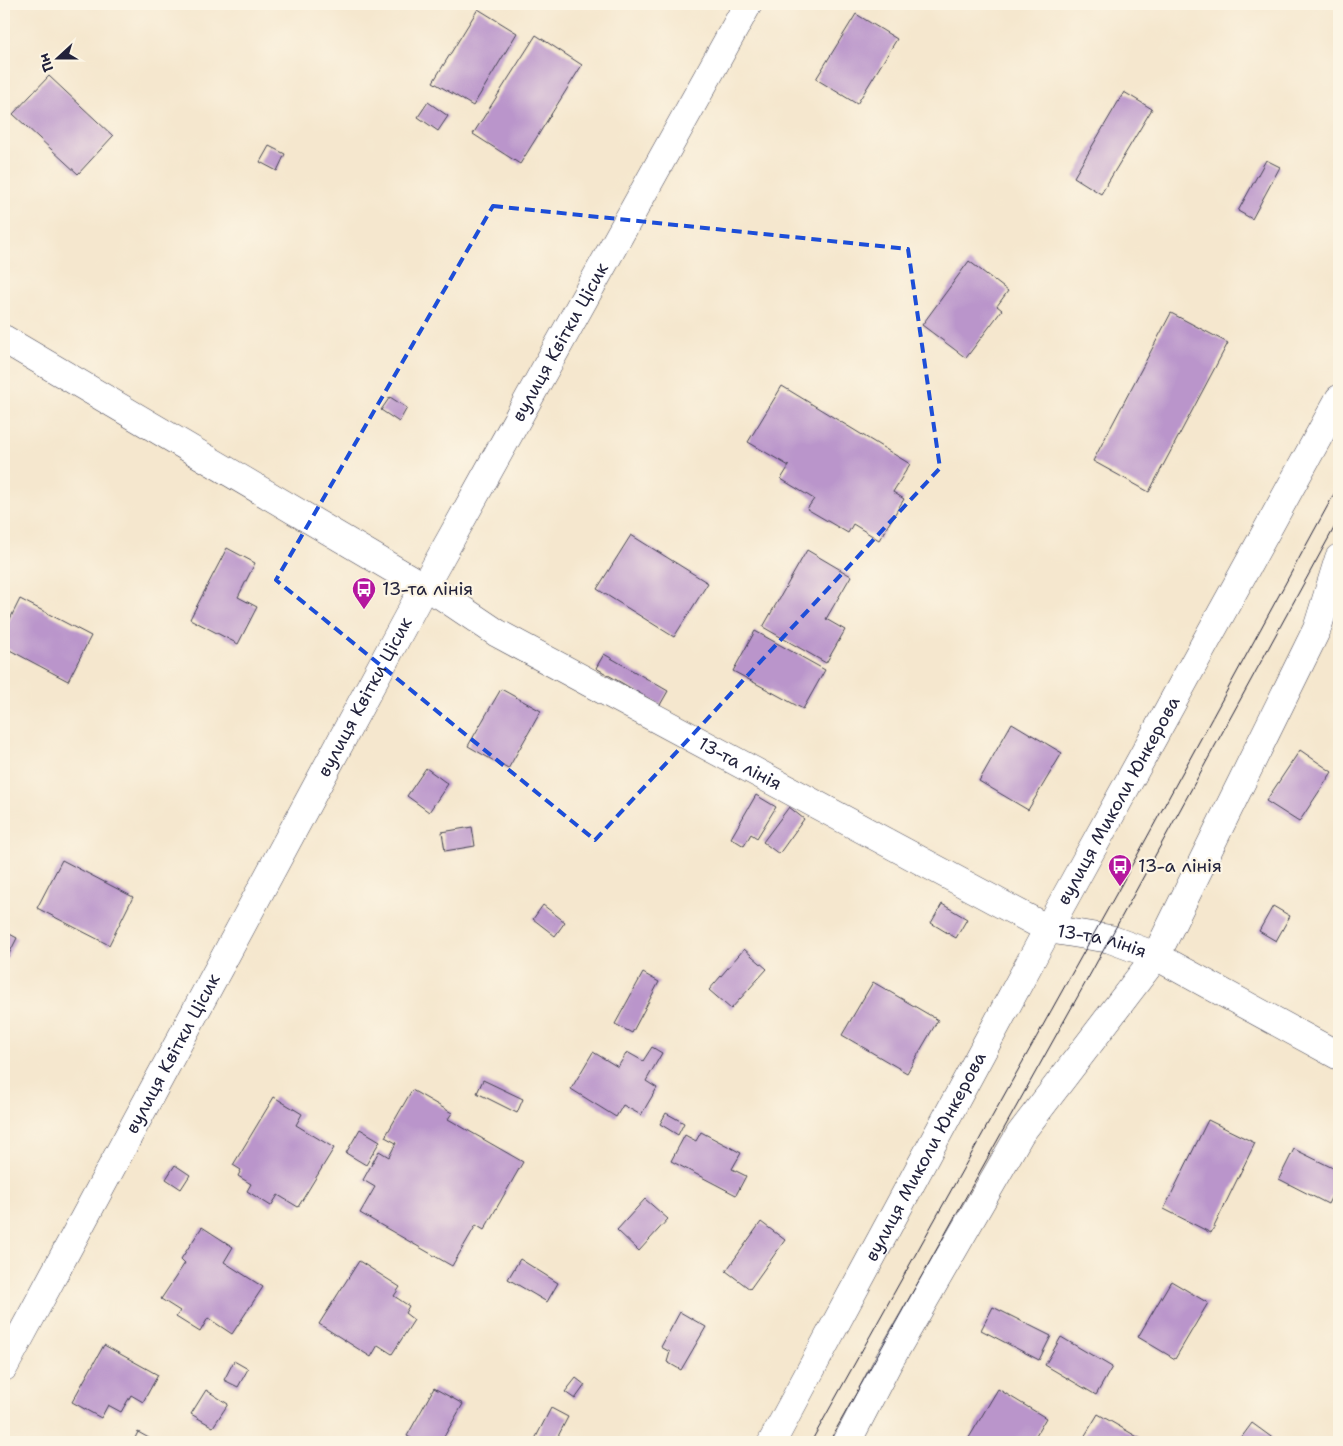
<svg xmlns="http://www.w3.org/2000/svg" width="1343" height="1446" viewBox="0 0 1343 1446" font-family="'Shantell Sans',sans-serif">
<rect width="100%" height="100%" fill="#fcf5e5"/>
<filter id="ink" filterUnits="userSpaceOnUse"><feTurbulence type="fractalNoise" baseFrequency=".02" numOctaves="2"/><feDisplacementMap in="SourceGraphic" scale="10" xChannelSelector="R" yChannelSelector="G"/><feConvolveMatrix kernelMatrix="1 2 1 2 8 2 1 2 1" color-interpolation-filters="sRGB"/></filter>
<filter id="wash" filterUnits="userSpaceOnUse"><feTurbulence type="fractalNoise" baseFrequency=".0096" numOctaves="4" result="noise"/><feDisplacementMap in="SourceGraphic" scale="20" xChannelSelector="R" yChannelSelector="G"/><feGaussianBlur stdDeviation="1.12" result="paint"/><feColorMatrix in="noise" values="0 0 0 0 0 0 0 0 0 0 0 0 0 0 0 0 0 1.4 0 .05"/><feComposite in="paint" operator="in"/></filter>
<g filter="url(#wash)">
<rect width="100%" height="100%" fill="#f5e7ce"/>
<g id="blocks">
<!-- building -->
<g fill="#ba95cb">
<path d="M 478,9 L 517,33 L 473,106 L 433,82 Z"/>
<path d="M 856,14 L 897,39 L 857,104 L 816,79 Z"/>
<path d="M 536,35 L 582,65 L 520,164 L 473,134 Z"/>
<path d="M 49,76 L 113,136 L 78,174 L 13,114 Z"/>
<path d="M 1124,92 L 1152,109 L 1101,194 L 1074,177 Z"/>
<path d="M 428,102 L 448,116 L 438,131 L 418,117 Z"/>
<path d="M 269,146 L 285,154 L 277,171 L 260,162 Z"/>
<path d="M 1266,160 L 1280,167 L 1252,219 L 1238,211 Z"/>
<path d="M 969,261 L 1008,291 L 997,306 L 1002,310 L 966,358 L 922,325 Z"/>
<path d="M 1171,313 L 1228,343 L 1149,492 L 1093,461 Z"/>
<path d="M 782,386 L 910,464 L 893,492 L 904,499 L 879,540 L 853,524 L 848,533 L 807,509 L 814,499 L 781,479 L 789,466 L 748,442 Z"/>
<path d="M 390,397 L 407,408 L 399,422 L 381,410 Z"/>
<path d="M 631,535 L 708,583 L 674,637 L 597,589 Z"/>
<path d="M 227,548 L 255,563 L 238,597 L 257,607 L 238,644 L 190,619 Z"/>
<path d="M 807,550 L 851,576 L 826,619 L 845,630 L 826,663 L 763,627 Z"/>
<path d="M 20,599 L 91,636 L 68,681 L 4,647 L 4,631 Z"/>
<path d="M 755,631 L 825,670 L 803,709 L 733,671 Z"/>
<path d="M 604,654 L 668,691 L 660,705 L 596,668 Z"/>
<path d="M 501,689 L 541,711 L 508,769 L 468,746 Z"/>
<path d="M 1012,723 L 1062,753 L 1028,810 L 979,781 Z"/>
<path d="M 1300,750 L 1332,772 L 1299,822 L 1266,801 Z"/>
<path d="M 426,768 L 448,784 L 429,812 L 407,796 Z"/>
<path d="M 756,795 L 776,807 L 757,838 L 751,834 L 744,846 L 731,838 Z"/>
<path d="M 789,807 L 804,819 L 779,854 L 763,842 Z"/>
<path d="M 472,827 L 475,846 L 445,851 L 442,832 Z"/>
<path d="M 62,860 L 133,897 L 109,945 L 37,908 Z"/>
<path d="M 942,904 L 967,919 L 956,938 L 931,923 Z"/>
<path d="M 543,905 L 565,922 L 555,936 L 533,919 Z"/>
<path d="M 1273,906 L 1290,916 L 1276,941 L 1259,931 Z"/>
<path d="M 4,931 L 17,938 L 4,964 Z"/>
<path d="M 744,949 L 767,969 L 731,1009 L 709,990 Z"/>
<path d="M 643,973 L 659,982 L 632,1033 L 615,1024 Z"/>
<path d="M 873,982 L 938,1020 L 907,1073 L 842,1035 Z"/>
<path d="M 652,1047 L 662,1053 L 646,1081 L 657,1088 L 641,1115 L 623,1105 L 616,1117 L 571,1089 L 593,1052 L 618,1067 L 627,1052 L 643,1061 Z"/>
<path d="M 483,1080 L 523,1099 L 517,1113 L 477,1093 Z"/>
<path d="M 412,1090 L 452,1113 L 448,1119 L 523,1162 L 484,1230 L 476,1225 L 452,1266 L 360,1213 L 375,1187 L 363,1180 L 379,1151 L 389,1157 L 396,1143 L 385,1137 Z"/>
<path d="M 274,1097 L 302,1114 L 296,1125 L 334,1148 L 298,1207 L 278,1195 L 271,1206 L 247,1191 L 251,1184 L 238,1176 L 241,1170 L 233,1165 Z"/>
<path d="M 666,1113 L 684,1123 L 678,1135 L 660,1124 Z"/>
<path d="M 1208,1120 L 1255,1143 L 1211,1233 L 1164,1209 Z"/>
<path d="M 360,1129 L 380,1141 L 366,1165 L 346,1153 Z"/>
<path d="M 701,1132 L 741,1153 L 732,1169 L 746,1176 L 736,1195 L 671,1161 L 685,1135 L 696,1141 Z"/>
<path d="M 1294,1149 L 1339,1171 L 1339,1182 L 1328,1204 L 1279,1179 Z"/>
<path d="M 175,1165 L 190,1175 L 181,1189 L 166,1179 Z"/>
<path d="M 645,1199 L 668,1219 L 639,1251 L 617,1230 Z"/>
<path d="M 761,1222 L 785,1240 L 750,1289 L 726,1271 Z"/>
<path d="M 202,1227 L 233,1247 L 224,1262 L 263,1287 L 232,1334 L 208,1318 L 200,1332 L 176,1317 L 180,1311 L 161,1299 L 185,1263 L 181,1259 Z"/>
<path d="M 520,1259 L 558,1283 L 547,1302 L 508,1279 Z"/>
<path d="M 359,1261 L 400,1287 L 394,1296 L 409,1306 L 405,1313 L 414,1320 L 392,1354 L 378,1345 L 371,1357 L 319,1324 Z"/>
<path d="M 1171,1281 L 1208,1303 L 1175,1359 L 1138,1337 Z"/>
<path d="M 993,1307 L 1051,1336 L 1039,1360 L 981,1330 Z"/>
<path d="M 680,1312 L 706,1327 L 681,1370 L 667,1362 L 670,1352 L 661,1347 Z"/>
<path d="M 1061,1337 L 1112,1367 L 1096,1395 L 1045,1365 Z"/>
<path d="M 104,1345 L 158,1375 L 143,1402 L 131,1395 L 121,1412 L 108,1405 L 101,1418 L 72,1402 Z"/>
<path d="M 234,1361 L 248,1369 L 238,1387 L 224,1380 Z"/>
<path d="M 576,1378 L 585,1385 L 575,1399 L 565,1392 Z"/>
<path d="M 434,1388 L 463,1404 L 441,1442 L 418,1442 L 407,1436 Z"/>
<path d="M 998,1389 L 1046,1418 L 1032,1442 L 967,1441 Z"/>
<path d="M 206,1390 L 228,1404 L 213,1427 L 191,1414 Z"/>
<path d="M 551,1408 L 568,1417 L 555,1442 L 536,1442 L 534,1441 Z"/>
<path d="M 1098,1414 L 1141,1439 L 1139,1442 L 1081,1442 Z"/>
<path d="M 1252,1423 L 1278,1442 L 1238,1442 Z"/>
<path d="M 138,1432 L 156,1442 L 133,1442 Z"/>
</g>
</g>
</g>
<g filter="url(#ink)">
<use href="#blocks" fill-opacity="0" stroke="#424051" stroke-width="1"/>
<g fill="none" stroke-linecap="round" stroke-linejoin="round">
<!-- minor casing -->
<g stroke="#424051" stroke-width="29">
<g id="minor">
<path id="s1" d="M 4,339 L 424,587 L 442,596 L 497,633 L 1048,929 L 1110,939 L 1156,956 L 1339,1056"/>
<path id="s2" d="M 4,1367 L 424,587 L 748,4"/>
<path id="s3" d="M 772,1442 L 1048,929 L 1339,399"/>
<path d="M 847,1442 L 888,1363 L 1020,1134 L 1156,956 L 1317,629 L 1339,558"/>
</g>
</g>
<!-- minor -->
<use href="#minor" stroke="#fff" stroke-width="28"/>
<!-- tram -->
<g stroke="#22223b" stroke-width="1">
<path d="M 811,1442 L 1120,887 L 1339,485"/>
<path d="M 829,1442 L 1092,971 L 1339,519"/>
</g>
</g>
</g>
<!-- marked area -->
<path fill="none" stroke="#1d4ed8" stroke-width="4" stroke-dasharray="10 6" stroke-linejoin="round" d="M 493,206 L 908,249 L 940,468 L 595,840 L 276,580 Z"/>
<!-- icons -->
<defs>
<g id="bus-pin" transform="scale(1.25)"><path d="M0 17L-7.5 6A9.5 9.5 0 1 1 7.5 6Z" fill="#b5179e" stroke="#fcf5e5"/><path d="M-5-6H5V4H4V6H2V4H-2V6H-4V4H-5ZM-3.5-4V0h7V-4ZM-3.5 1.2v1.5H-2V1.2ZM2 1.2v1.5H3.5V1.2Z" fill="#fff"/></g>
</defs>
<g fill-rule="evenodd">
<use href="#bus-pin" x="364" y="589"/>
<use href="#bus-pin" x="1120" y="866"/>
</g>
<g text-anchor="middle" stroke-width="4.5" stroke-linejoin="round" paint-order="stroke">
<!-- street labels -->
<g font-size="18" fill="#22223b" stroke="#fcf5e5">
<text dy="6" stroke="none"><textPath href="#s2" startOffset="1166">вулиця Квітки Цісик</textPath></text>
<text dy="6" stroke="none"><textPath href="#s2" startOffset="761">вулиця Квітки Цісик</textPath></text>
<text dy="6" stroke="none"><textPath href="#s1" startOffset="850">13-та лінія</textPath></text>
<text dy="6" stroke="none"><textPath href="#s3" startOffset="729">вулиця Миколи Юнкерова</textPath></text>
<text dy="6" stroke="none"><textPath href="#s1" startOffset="1255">13-та лінія</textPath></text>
<text dy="6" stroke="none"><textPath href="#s2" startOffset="356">вулиця Квітки Цісик</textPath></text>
<text dy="6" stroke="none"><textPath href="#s3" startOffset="324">вулиця Миколи Юнкерова</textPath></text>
</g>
<!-- poi labels -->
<g font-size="18" fill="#22223b" stroke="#fcf5e5" text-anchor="start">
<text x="382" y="595">13-та лінія</text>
<text x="1138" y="872">13-а лінія</text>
</g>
</g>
<!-- margin -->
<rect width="1343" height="1446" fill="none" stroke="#fcf5e5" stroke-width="20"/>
<!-- north arrow -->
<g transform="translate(58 58) rotate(249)" stroke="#fcf5e5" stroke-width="4" paint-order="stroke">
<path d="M0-4L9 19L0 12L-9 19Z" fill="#22223b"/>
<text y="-8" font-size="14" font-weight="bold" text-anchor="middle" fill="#22223b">Пн</text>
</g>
</svg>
